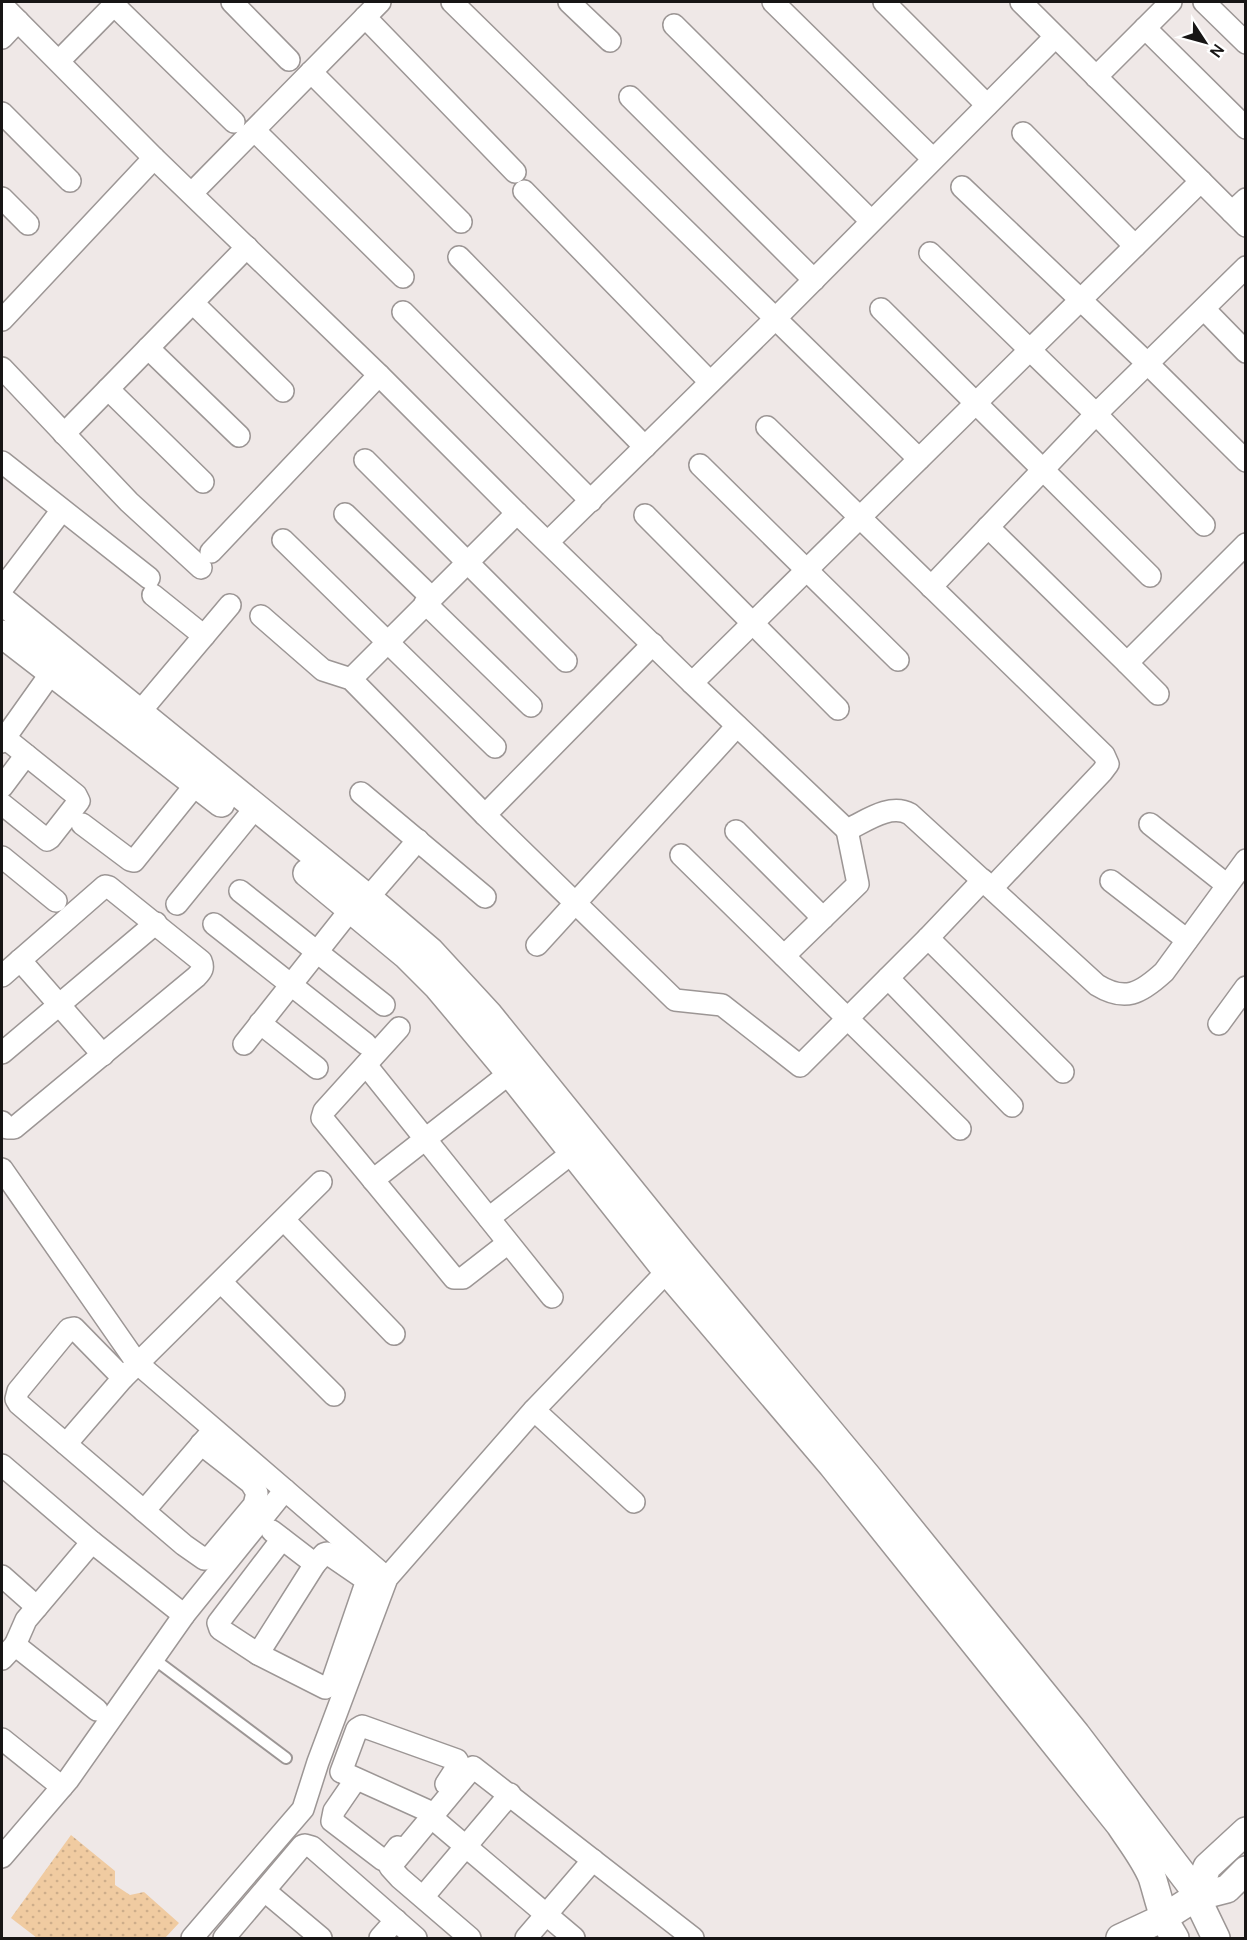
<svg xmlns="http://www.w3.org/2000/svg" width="1247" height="1940" viewBox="0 0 1247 1940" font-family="Manrope,sans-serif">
<defs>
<pattern id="green-dots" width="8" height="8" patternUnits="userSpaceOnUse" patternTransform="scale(1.5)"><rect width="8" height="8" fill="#f0cba1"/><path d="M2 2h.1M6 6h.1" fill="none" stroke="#cdad8a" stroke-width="1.8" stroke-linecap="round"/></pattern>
</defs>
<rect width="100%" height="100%" fill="#efe8e7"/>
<!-- green -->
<path fill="url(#green-dots)" d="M 71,1835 L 115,1871 L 115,1885 L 130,1895 L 144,1892 L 179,1923 L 165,1938 L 37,1938 L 11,1918 Z"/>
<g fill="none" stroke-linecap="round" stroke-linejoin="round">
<!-- service casing -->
<g stroke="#9c9695" stroke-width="14">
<path id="service" d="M 154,1659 L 286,1758"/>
</g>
<!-- minor casing -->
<g stroke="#9c9695" stroke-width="24">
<g id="minor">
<path d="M 232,2 L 289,60"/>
<path d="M 452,2 L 919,459"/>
<path d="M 569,2 L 610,41"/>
<path d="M 773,2 L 933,159"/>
<path d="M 884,2 L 987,105"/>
<path d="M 1021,2 L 1246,226"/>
<path d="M 1204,2 L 1246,43"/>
<path d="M 2,5 L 154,158 L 379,375 L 517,513 L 692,683"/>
<path d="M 114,5 L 234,122"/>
<path d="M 365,17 L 515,172"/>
<path d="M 674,25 L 871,221"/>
<path d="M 1145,28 L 1246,128"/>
<path d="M 2,38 L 18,21"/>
<path d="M 59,61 L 117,2"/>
<path d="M 311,72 L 461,222"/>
<path d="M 1096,77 L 1171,2"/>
<path d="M 630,97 L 814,280"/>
<path d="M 2,113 L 70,181"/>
<path d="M 254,130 L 403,277"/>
<path d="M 1023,133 L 1135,246"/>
<path d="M 1201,181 L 692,683 L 847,830 C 866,821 890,803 910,814 L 1097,985 C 1125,1002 1140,994 1164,972 L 1246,860"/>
<path d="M 962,187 L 1148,364 L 1246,461"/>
<path d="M 524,191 L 710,382"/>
<path d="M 192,193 L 380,2"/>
<path d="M 2,198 L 28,224"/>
<path d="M 1232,212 L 1246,199"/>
<path d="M 930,253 L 1096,414 L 1204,525"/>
<path d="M 459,257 L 645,447"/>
<path d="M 193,303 L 283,391"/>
<path d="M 881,309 L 1150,576"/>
<path d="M 1204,309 L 1246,352"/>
<path d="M 403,312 L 591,501"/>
<path d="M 2,320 L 154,158"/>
<path d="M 148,348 L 239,436"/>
<path d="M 2,368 L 129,502 L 201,568"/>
<path d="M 108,389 L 203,482"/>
<path d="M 767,427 L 1104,755 L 1108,764 L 1102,772 L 992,888"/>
<path d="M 64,434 L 247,247"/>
<path d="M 365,460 L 566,661"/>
<path d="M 2,462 L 149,578"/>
<path d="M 700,465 L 898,660"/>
<path d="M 345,514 L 431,597"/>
<path d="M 645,515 L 838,709"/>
<path d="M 988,527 L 1127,663 L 1246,544"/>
<path d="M 283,540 L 495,747"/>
<path d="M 548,542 L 775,319 L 1055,37"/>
<path d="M 211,552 L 379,375"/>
<path d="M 931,587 L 1096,414 L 1246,267"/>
<path d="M 2,589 L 62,510"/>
<path d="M 153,595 L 204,636"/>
<path d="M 425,603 L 531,706"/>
<path d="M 261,616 L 323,670 L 351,679 L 485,815"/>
<path d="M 653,644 L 485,815 L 675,1000 L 722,1005 L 800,1066 L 928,938 L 983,880"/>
<path d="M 1127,663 L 1158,694"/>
<path d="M 351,679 L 517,513"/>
<path d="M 139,713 L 230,605"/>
<path d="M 2,742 L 61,659"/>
<path d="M 2,787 L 26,755"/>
<path d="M 361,793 L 485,897"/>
<path d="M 2,804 L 47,840 L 50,838 L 79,801 L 76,795 L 5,738"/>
<path d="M 82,824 L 130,860 L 134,861 L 196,784"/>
<path d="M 1150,824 L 1227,885"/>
<path d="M 736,831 L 823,918"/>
<path d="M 681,855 L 960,1129"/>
<path d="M 2,857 L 56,901"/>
<path d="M 1111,881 L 1187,940"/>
<path d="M 240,891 L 384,1005"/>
<path d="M 368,898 L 418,840"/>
<path d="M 177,904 L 255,808"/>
<path d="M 214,924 L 366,1044"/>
<path d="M 928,938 L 1063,1072"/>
<path d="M 537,945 L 737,726"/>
<path d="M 784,956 L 858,884 L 847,830"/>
<path d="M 20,960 L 103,1055"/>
<path d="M 2,976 L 105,886 L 109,887 L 201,961 C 204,968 202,971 196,977 L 14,1128 L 7,1128 L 2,1122"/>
<path d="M 888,978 L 1012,1106"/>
<path d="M 260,1023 L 317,1068"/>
<path d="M 1219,1024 L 1246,987"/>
<path d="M 399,1028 L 324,1111 L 322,1118 L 454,1278 L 463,1278 L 508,1243"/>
<path d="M 244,1044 L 351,909"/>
<path d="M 2,1053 L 156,923"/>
<path d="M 366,1065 L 552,1297"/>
<path d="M 2,1169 L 137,1363 L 285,1490"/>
<path d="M 373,1180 L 510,1073"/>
<path d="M 489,1218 L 572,1153"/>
<path d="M 284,1220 L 394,1334"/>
<path d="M 221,1282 L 334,1395"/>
<path d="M 534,1410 L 634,1502"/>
<path d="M 66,1444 L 123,1378"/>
<path d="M 201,1444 L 251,1483 L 257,1493 L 254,1505 L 212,1555 L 204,1559 L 184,1545 L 19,1404 L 16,1399 L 18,1391 L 69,1329 L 74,1328 L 123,1378 L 321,1182"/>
<path d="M 2,1465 L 92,1542 L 184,1615"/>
<path d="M 144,1511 L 210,1434"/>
<path d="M 282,1539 L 218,1623 L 220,1629 L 258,1654 L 325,1688 L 331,1685 L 366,1583 L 362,1577 L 327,1553 L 324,1554 L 315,1564"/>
<path d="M 2,1576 L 37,1607"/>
<path d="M 15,1645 L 26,1620 L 92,1542"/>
<path d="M 258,1654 L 315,1564 L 272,1531"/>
<path d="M 2,1659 L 15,1645 L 97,1710"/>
<path d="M 2,1739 L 62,1787"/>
<path d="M 341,1772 L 357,1729 L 362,1726 L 457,1760 L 459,1764 L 446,1784"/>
<path d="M 344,1773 L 426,1810"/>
<path d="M 356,1779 L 334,1811 L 332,1821 L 383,1860 L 388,1860 L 398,1847"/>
<path d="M 431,1817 L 574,1938"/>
<path d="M 2,1857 L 68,1780 L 184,1615 L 285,1490 L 387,1578"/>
<path d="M 265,1891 L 321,1938"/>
<path d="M 423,1897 L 510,1794"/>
<path d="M 192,1938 L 303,1809 L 318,1762 L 387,1578 L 534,1410 L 676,1262"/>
<path d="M 224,1938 L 302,1846 L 305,1845 L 312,1847 L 416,1938"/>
<path d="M 380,1938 L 396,1920"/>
<path d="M 470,1938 L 400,1878 L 390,1867 L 473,1767 L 693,1938"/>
<path d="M 526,1938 L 593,1860"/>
</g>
</g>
<!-- tertiary casing -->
<g stroke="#9c9695" stroke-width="30">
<g id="tertiary">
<path d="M 2,601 L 375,904 L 430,951 L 489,1015 L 683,1255 L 867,1476 L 1076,1734 L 1190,1884 L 1216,1938"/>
<path d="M 2,634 L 221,803"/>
<path d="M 307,873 L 406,955 L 438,987 L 510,1073 L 666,1270 L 832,1465 L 1120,1825 C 1131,1842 1144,1858 1152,1877 C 1159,1899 1162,1919 1175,1938"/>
<path d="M 1196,1897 L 1207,1867 L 1246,1831"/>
<path d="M 1120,1938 L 1163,1918 L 1196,1897 L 1227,1889 L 1246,1870"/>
</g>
</g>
<!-- service -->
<use href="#service" stroke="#fff" stroke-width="10"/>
<!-- minor -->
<use href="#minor" stroke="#fff" stroke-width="21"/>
<!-- tertiary -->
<use href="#tertiary" stroke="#fff" stroke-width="27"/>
</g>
<!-- border -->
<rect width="1247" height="1940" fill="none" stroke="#171515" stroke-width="6"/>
<!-- north arrow -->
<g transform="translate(1205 42) rotate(126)" stroke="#ffffff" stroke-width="4.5" paint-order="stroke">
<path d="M0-4.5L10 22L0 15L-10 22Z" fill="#171515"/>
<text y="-9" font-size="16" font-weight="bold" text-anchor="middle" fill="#171515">N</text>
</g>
</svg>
